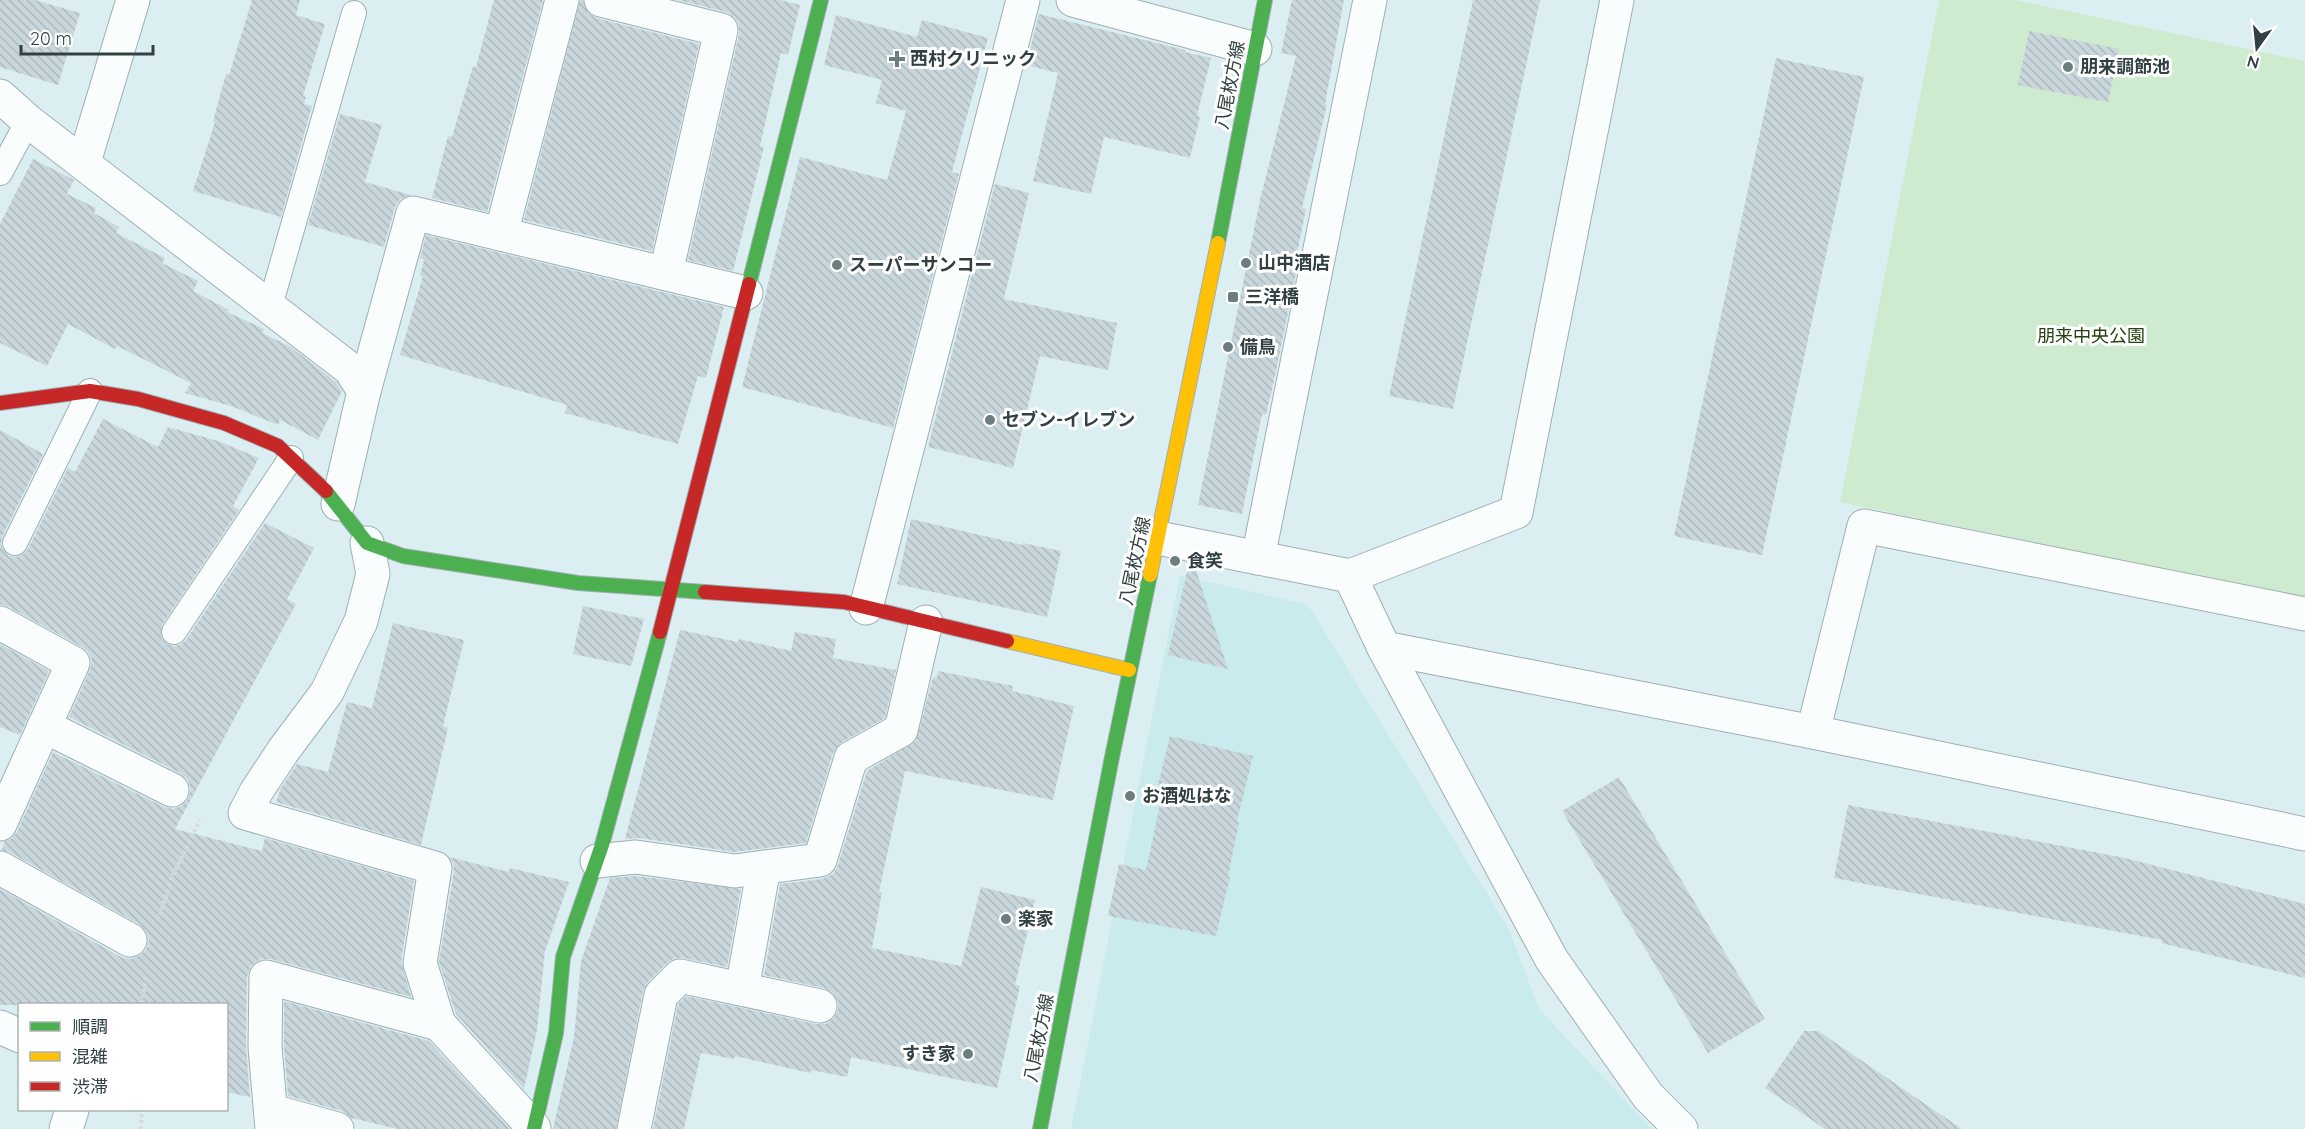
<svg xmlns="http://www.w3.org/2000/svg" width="2305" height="1129" viewBox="0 0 2305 1129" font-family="Quicksand,'Noto Sans JP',sans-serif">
<defs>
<pattern id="building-back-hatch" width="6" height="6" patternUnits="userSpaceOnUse" patternTransform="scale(1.5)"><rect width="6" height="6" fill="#c9d7dc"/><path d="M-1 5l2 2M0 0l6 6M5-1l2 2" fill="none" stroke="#adbabe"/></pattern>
</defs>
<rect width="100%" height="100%" fill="#dbeff2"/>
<!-- built -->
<path fill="#c9ebee" d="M 1180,575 L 1308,605 L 1509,929 L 1539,1009 L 1652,1129 L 1071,1129 Z"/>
<!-- green -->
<path fill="#ceeacf" d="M 1939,0 L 2015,0 L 2305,61 L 2305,598 L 1840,502 Z"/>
<!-- building -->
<g fill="url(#building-back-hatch)">
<path d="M 0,0 L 35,0 L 80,13 L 58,85 L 0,67 Z"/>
<path d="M 252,0 L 300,0 L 296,15 L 325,24 L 303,96 L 306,97 L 304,104 L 312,106 L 281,217 L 193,191 L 215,122 L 213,121 L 226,74 L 229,75 Z"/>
<path d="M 494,0 L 543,0 L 487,212 L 432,198 L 448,136 L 452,137 L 473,66 L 476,67 Z"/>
<path d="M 580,0 L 583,0 L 588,13 L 596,18 L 699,44 L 652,251 L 524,220 Z"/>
<path d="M 678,0 L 780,0 L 800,5 L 788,55 L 781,53 L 760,146 L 764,147 L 733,271 L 688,260 L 739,34 L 739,25 L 734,17 L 726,12 Z"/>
<path d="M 1292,0 L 1344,0 L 1325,104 L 1327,105 L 1302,208 L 1306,209 L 1296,259 L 1299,259 L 1275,376 L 1266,415 L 1262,414 L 1242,514 L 1198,505 L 1260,200 L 1296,56 L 1281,53 Z"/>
<path d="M 1473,0 L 1540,0 L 1453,409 L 1389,396 Z"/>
<path d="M 1039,14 L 1185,50 L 1185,52 L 1211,58 L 1197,116 L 1200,117 L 1190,158 L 1104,137 L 1091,194 L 1033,181 L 1058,73 L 1026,65 Z"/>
<path d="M 836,15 L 917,37 L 922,20 L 988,38 L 952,172 L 959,174 L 893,428 L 742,387 L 800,157 L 887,180 L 906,111 L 876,103 L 882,80 L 824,65 Z"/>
<path d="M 2029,31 L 2119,49 L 2108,102 L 2018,85 Z"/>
<path d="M 1776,58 L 1864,77 L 1762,555 L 1674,536 Z"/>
<path d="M 340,114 L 382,125 L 365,182 L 411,195 L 400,199 L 395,207 L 384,247 L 308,225 Z"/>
<path d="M 33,159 L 74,180 L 67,194 L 96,208 L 94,213 L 119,227 L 116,233 L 165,258 L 162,263 L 198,281 L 193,291 L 229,310 L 227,312 L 264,329 L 262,333 L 291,347 L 336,382 L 342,391 L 318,440 L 280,420 L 278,425 L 231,406 L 185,393 L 191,383 L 117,346 L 115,349 L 68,324 L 47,366 L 0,343 L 0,224 Z"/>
<path d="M 995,184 L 1029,193 L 1004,299 L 1117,323 L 1108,370 L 1040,356 L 1013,468 L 928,447 Z"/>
<path d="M 426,235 L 724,307 L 706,378 L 698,376 L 678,444 L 565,413 L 567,405 L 400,355 L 423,276 L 420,276 L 424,259 L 420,258 Z"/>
<path d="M 103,419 L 158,447 L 168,427 L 218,441 L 259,458 L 233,506 L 239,510 L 162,625 L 161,638 L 167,644 L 174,646 L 180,645 L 186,640 L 265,523 L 314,548 L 287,599 L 296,604 L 175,829 L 262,851 L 265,838 L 414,881 L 401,961 L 411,997 L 271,959 L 260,959 L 251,966 L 247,977 L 246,1047 L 250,1097 L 226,1092 L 226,1005 L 0,1005 L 0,889 L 121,957 L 131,959 L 139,956 L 146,950 L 149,940 L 146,931 L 139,924 L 9,852 L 2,850 L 5,841 L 11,839 L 17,832 L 53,752 L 164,807 L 173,809 L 182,806 L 188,799 L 191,789 L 188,780 L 180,773 L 69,717 L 90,670 L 92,661 L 89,653 L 82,647 L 9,607 L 0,604 L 0,430 L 43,454 L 2,537 L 1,544 L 4,551 L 9,556 L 16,557 L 23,554 L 28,549 L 68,468 L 75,472 Z"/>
<path d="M 911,519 L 1023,545 L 1023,543 L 1061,551 L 1047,617 L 897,584 Z"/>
<path d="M 1189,563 L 1194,564 L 1228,669 L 1168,655 Z"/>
<path d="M 583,606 L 644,619 L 631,666 L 573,654 Z"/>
<path d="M 393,623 L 464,640 L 443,726 L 448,728 L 421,845 L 276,802 L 280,790 L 297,764 L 328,772 L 347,702 L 372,708 Z"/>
<path d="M 680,630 L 738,642 L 739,639 L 791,651 L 795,632 L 836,639 L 833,658 L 896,670 L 885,718 L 842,742 L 833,753 L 806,843 L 735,852 L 639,838 L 625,839 Z"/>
<path d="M 0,644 L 49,671 L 20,735 L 0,727 Z"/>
<path d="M 938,671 L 1013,686 L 1012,691 L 1074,706 L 1053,800 L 905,771 L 879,892 L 882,892 L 872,948 L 961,966 L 981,887 L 1035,900 L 1015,985 L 1020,986 L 997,1088 L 851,1057 L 847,1077 L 811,1070 L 810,1073 L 735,1056 L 734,1059 L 701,1053 L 684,1129 L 653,1129 L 678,1004 L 686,996 L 816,1024 L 826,1024 L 834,1018 L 838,1010 L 838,1001 L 832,992 L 824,988 L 764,975 L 780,884 L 822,879 L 833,874 L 838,865 L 867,771 L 916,741 L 933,677 L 937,678 Z"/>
<path d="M 1170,736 L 1253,756 L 1237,821 L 1239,822 L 1228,877 L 1230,877 L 1216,936 L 1108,916 L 1119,864 L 1146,870 L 1162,795 L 1156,793 Z"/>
<path d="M 1619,777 L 1765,1019 L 1708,1053 L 1562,811 Z"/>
<path d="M 1848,805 L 2125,858 L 2305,904 L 2305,978 L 2161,943 L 2162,940 L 1834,878 Z"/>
<path d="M 449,857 L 509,872 L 510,868 L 569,882 L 545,951 L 537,1030 L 524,1089 L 456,1014 L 439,962 L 454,871 L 453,863 Z"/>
<path d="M 636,876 L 741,889 L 727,967 L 683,958 L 674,958 L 667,963 L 648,982 L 643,991 L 616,1129 L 553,1129 L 574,1037 L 581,961 L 610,878 Z"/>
<path d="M 284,1001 L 429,1041 L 510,1129 L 397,1129 L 352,1118 L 342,1111 L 288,1096 L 284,1046 Z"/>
<path d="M 1804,1031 L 1818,1031 L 1962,1129 L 1825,1129 L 1765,1088 Z"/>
</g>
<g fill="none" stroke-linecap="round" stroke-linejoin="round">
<!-- lane casing -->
<g stroke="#a0afb1" stroke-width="26">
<g id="lane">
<path d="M 0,173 L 28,121"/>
<path d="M 270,306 L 354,13"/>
<path d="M 15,543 L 90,391"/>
<path d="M 174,632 L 291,458"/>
</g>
</g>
<!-- street casing -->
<g stroke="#a0afb1" stroke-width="35">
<g id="street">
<path d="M 601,0 L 721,30 L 666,273"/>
<path d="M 1073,0 L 1255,49"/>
<path d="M 0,96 L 28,121 L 350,369 L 364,391 L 338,504"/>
<path d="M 84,162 L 133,0"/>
<path d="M 501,234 L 562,0"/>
<path d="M 364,391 L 413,213 L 746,293"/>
<path d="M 1158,538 L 1350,576 L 1384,648 L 1552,960 L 1648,1096 L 1681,1129"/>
<path d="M 367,543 L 373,574 L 361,621 L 327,692 L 283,751 L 256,792 L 245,813 L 435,868 L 420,963 L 439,1024 L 534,1128"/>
<path d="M 1258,558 L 1370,0"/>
<path d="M 1350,576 L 1516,512 L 1617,0"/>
<path d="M 866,608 L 1023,0"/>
<path d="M 0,623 L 73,663 L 0,824"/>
<path d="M 1384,648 L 1813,732 L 2305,834"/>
<path d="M 44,726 L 172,790"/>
<path d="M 1813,732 L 1864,526 L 2305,614"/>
<path d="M 597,861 L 636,857 L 735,871 L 820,860 L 851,758 L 901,730 L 926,622"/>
<path d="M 0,868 L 130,940"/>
<path d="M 742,989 L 764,867"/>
<path d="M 0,1027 L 20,1036"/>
<path d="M 272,1111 L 337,1129"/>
<path d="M 66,1129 L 72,1110"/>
<path d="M 272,1129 L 265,1047 L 266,977 L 439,1024"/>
<path d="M 634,1129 L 661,995 L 680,976 L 820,1006"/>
</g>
</g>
<!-- fast casing -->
<g stroke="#a0afb1" stroke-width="16">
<g id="fast">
<path d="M 1218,243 L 1265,0"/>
<path d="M 749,284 L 821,0"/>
<path d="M 326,491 L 367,543 L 403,556 L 578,583 L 705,592"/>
<path d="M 534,1129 L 556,1033 L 563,957 L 602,845 L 660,632"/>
<path d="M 1040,1129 L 1112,757 L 1150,575"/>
</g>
</g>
<!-- slow casing -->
<g stroke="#a0afb1" stroke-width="16">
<g id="slow">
<path d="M 1150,575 L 1218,243"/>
<path d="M 1007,641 L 1129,670"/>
</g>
</g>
<!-- jam casing -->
<g stroke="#a0afb1" stroke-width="16">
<g id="jam">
<path d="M 0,403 L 90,391 L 138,399 L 224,423 L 278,446 L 326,491"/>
<path d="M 705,592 L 844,602 L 1007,641"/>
<path d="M 660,632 L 749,284"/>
</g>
</g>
<!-- path -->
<g stroke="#d5dbdc" stroke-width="4" stroke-dasharray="3 3" stroke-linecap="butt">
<path d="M 160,915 L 172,877 L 200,820"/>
<path d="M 142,1004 L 146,974"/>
<path d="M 141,1129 L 142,1110"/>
</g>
<!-- lane -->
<use href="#lane" stroke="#fafdfd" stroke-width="24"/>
<!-- street -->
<use href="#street" stroke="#fafdfd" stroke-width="33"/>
<!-- fast -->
<use href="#fast" stroke="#4caf50" stroke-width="14"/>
<!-- slow -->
<use href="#slow" stroke="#ffc107" stroke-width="14"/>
<!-- jam -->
<use href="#jam" stroke="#c62828" stroke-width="14"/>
</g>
<!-- markers -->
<g fill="#6c7d80" stroke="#fff" stroke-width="2">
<path d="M894 50h6v6h6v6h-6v6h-6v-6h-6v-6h6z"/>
<circle cx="2068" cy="67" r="6"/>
<circle cx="1246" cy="263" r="6"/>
<circle cx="837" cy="265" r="6"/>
<rect x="1227" y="291" width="12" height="12" rx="3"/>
<circle cx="1228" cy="347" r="6"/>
<circle cx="990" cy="420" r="6"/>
<circle cx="1175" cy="561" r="6"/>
<circle cx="1130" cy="796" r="6"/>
<circle cx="1006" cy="919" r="6"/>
<circle cx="968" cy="1054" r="6"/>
</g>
<g text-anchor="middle" stroke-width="6" stroke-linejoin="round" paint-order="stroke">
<!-- poi labels -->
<g font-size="18" font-weight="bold" fill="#314042" stroke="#fff" text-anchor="start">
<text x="910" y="65">西村クリニック</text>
<text x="2080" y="73">朋来調節池</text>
<text x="1258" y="269">山中酒店</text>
<text x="849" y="271">スーパーサンコー</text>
<text x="1245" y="303">三洋橋</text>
<text x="1240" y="353">備鳥</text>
<text x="1002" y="426">セブン-イレブン</text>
<text x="1187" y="567">食笑</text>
<text x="1142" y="802">お酒処はな</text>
<text x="1018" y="925">楽家</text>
<text x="956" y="1060" text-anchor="end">すき家</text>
</g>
<!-- street labels -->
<g font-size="18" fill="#314042" stroke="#fff">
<text transform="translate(1230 85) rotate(-79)" y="6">八尾枚方線</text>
<text transform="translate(1135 561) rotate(-78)" y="6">八尾枚方線</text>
<text transform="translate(1039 1038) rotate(-79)" y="6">八尾枚方線</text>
</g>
<!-- park labels -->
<g font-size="18" fill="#254211" stroke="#fff">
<text x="2091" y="342">朋来中央公園</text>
</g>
</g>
<!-- legend -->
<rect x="18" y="1003" width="210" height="108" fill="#ffffff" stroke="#adb3b3" stroke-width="1.5"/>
<rect x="30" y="1022" width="30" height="9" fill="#4caf50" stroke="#adb3b3" stroke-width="1.5"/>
<text x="72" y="1033" font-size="18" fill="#314042">順調</text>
<rect x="30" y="1052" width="30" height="9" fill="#ffc107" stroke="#adb3b3" stroke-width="1.5"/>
<text x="72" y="1063" font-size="18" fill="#314042">混雑</text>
<rect x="30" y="1082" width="30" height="9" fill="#c62828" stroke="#adb3b3" stroke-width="1.5"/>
<text x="72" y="1093" font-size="18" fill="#314042">渋滞</text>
<!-- north arrow -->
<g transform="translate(2257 48) rotate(195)" stroke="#ffffff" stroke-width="4.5" paint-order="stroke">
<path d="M0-4.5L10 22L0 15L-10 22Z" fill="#314042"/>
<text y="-9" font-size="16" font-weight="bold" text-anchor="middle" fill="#314042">N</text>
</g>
<!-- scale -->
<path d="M21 45v9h132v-9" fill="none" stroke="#314042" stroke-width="3"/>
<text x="30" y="45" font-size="18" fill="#314042" stroke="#ffffff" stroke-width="4.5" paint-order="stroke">20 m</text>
</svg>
